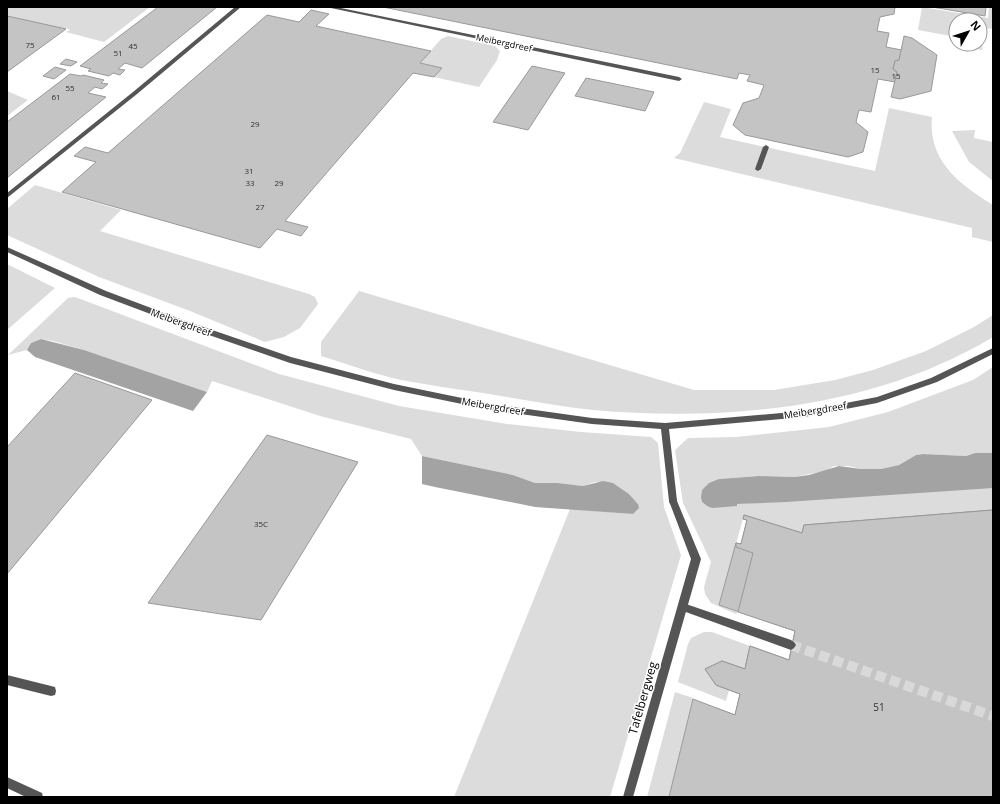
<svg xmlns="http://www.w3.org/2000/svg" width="1000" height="804" viewBox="0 0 1000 804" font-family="'Open Sans',sans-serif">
<rect width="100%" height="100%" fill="#fff"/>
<!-- green -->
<g fill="#dcdcdc">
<path d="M 7,7 L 150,7 L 104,42 L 66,32 L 70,30 L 66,28 L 64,30 L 7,23 Z"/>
<path d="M 922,7 L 988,18 L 989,7 L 993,7 L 993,29 L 984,28 L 982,50 L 959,45 L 960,44 L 980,44 L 980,20 L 956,20 L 956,37 L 918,30 Z"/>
<path d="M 448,36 L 495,46 L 500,51 L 497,60 L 479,87 L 434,77 L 442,68 L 420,63 L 441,39 Z"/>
<path d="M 7,91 L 28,100 L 7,116 Z"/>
<path d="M 704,102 L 731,109 L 720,137 L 875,171 L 889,108 L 932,117 C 928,161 959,184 993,205 L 993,242 L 972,237 L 972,228 L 674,158 L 680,153 Z"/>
<path d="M 975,130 L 974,138 L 993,142 L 993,181 L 969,162 L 952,131 Z"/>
<path d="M 35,185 L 121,210 L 100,231 L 309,294 L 315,297 L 318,304 L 300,328 L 284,337 L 265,342 L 190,311 L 99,277 L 7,235 L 7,209 Z"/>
<path d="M 7,264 L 55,288 L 7,330 Z"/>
<path d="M 359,291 L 694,390 L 774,390 L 835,380 L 873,370 L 926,351 L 974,327 L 993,315 L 993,337 C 875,408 728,422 593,410 C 556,406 519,399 483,393 C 455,389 428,385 401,380 C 374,374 347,364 321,356 L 321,342 Z"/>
<path d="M 75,297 L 279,374 L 399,406 L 507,424 L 581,432 L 651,437 L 658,443 L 664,507 L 681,555 L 610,797 L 454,797 L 570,509 L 633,514 L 638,504 L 629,494 L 613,483 L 595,482 L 583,486 L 558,483 L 535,483 L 513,475 L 422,456 L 411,439 L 320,416 L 212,381 L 207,392 L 84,350 L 53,341 L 41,339 L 31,343 L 27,350 L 8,355 L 68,298 Z"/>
<path d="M 993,367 L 993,453 L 975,453 L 966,456 L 923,454 L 916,455 L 899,465 L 881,469 L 861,469 L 849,466 L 834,466 L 825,471 L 794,477 L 759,476 L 719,479 L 701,498 L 702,502 L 707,506 L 993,487 L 993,510 L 804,525 L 802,533 L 744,515 L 719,605 L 738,612 L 736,614 L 711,603 L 705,594 L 704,587 L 711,562 L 683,503 L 675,450 L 688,438 L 736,437 L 829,427 L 888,412 L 973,380 Z"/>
<path d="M 704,632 L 712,632 L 750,646 L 745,669 L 722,661 L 705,669 L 716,685 L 729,690 L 726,701 L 678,682 L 688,644 L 691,638 Z"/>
<path d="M 675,692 L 693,698 L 669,797 L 647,797 Z"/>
</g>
<!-- water -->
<g fill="#a3a3a3">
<path d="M 41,339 L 84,350 L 207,392 L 193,411 L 35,357 L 27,350 L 31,343 Z"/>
<path d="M 975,453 L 993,453 L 993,488 L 786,502 L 737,504 L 737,506 L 712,508 L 707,506 L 702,502 L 701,498 L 702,490 L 709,483 L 719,479 L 759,476 L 794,477 L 809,475 L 839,466 L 861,469 L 881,469 L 899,465 L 916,455 L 923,454 L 966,456 Z"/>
<path d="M 422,456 L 513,475 L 535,483 L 558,483 L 583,486 L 603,481 L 613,483 L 629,494 L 638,504 L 639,508 L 633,514 L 535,507 L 435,487 L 422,484 Z"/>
</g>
<!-- building -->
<g fill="#c4c4c4" stroke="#999">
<path d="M 158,7 L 217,7 L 142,68 L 125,63 L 118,69 L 125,70 L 120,75 L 113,73 L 109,76 L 88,71 L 91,69 L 80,66 Z"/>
<path d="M 383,7 L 895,7 L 894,14 L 880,17 L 877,31 L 889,33 L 886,47 L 902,50 L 899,60 L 895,61 L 893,69 L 897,72 L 895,82 L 878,79 L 871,112 L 859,110 L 856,122 L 868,132 L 863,152 L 848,157 L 745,135 L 733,125 L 743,103 L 759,98 L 764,85 L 747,81 L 750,75 L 739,73 L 737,79 Z"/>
<path d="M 932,7 L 986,7 L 985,16 Z"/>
<path d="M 311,10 L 329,14 L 316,26 L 431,51 L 420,63 L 442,68 L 434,77 L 413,73 L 285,221 L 308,227 L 301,236 L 277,229 L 260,248 L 62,192 L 96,162 L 74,156 L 85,147 L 108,153 L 267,15 L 299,22 Z"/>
<path d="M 7,16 L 21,19 L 66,29 L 7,72 Z"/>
<path d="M 904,36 L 912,38 L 937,55 L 931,91 L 900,99 L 891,97 L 897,72 L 893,69 L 895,61 L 899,60 Z"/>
<path d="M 66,59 L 77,62 L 71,66 L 60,64 Z"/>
<path d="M 532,66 L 565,73 L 528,130 L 493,122 Z"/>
<path d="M 55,67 L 66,70 L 54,79 L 43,76 Z"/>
<path d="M 70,74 L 81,76 L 83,75 L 104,80 L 101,83 L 108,84 L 102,89 L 95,87 L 88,93 L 106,97 L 7,178 L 7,122 Z"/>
<path d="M 586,78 L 654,92 L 645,111 L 575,96 Z"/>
<path d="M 75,373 L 152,400 L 7,574 L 7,447 Z"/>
<path d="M 267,435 L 358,462 L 261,620 L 148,603 Z"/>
<path d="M 993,510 L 993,797 L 695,797 L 716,708 L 735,715 L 740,694 L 716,685 L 705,669 L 722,661 L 745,669 L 750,646 L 789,660 L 795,631 L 719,605 L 736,543 L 741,544 L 747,520 L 743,519 L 744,515 L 802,533 L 804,525 Z"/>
<path d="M 993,510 L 993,797 L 669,797 L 693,699 L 735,715 L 740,694 L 716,685 L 705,669 L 722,661 L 745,669 L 750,646 L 789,660 L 795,631 L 738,612 L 753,553 L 736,547 L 736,543 L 741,544 L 747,520 L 743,519 L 744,515 L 802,533 L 804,525 Z"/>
</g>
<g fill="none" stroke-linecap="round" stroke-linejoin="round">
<!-- pedestrian-tunnel -->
<path stroke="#d9d9d9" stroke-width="10" stroke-dasharray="10 5" stroke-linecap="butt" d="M 791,645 L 993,716"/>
<!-- service -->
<g fill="#555" fill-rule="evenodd">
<path d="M 673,497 L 676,498 L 677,501 L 701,559 L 633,797 L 623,797 L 691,559 L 669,501 L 670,498 Z"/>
<path d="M 7,777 L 42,793 L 43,797 L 26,797 L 7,788 Z"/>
</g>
<!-- pedestrian -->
<g fill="#555" fill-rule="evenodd">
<path d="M 766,145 L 769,147 L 761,169 L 758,171 L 756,170 L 755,169 L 763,147 Z"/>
<path d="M 683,603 L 791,640 L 794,642 L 796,645 L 794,648 L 791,650 L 683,611 L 680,610 L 678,607 L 680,604 Z"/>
</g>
<!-- minor -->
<g fill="#555" fill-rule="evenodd">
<path d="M 235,7 L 241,7 L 137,94 L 7,198 L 7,193 L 133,92 Z"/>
<path d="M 326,7 L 336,7 L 679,77 L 682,79 L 679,81 Z"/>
<path d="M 7,247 L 106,291 L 183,320 L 291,357 L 394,384 L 491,404 L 592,418 L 665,423 L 804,411 L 877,397 L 931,378 L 993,348 L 993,354 L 937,382 L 877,403 L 804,417 L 669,429 L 677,501 L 676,504 L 673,505 L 670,504 L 669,501 L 661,429 L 592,424 L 491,410 L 394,390 L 290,363 L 177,324 L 100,295 L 7,252 Z"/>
<path d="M 7,675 L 55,687 L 56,691 L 55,695 L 51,696 L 7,685 Z"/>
</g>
</g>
<g text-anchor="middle" stroke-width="3" stroke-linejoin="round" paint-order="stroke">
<!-- number labels -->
<g font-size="8" fill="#313131">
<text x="30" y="48">75</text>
<text x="133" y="49">45</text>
<text x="118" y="56">51</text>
<text x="875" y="73">15</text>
<text x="896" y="79">15</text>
<text x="70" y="91">55</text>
<text x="56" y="100">61</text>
<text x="255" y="127">29</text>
<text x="249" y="174">31</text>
<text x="250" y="186">33</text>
<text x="279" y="186">29</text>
<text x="260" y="210">27</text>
<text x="261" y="527">35C</text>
</g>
<!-- far-street labels -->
<g font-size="9" fill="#000" stroke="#fff">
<text transform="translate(504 43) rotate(12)" y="3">Meibergdreef</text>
</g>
<!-- street labels -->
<g font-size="10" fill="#000" stroke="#fff">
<text transform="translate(181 322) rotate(20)" y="4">Meibergdreef</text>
<text transform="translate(493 406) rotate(10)" y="4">Meibergdreef</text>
<text transform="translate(815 410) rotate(-9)" y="4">Meibergdreef</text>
</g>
<!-- near-number labels -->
<g font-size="10" fill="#313131">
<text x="879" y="711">51</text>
</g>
<!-- near-street labels -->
<g font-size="12" fill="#000" stroke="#fff">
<text transform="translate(643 698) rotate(-74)" y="4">Tafelbergweg</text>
</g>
</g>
<!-- border -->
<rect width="1000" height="804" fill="none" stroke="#000000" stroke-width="16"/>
<!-- north arrow -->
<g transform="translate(968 32) rotate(51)"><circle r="19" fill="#ffffff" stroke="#999999"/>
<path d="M0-3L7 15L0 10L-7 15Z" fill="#000000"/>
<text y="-6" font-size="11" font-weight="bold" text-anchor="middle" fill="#000000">N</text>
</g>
</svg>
